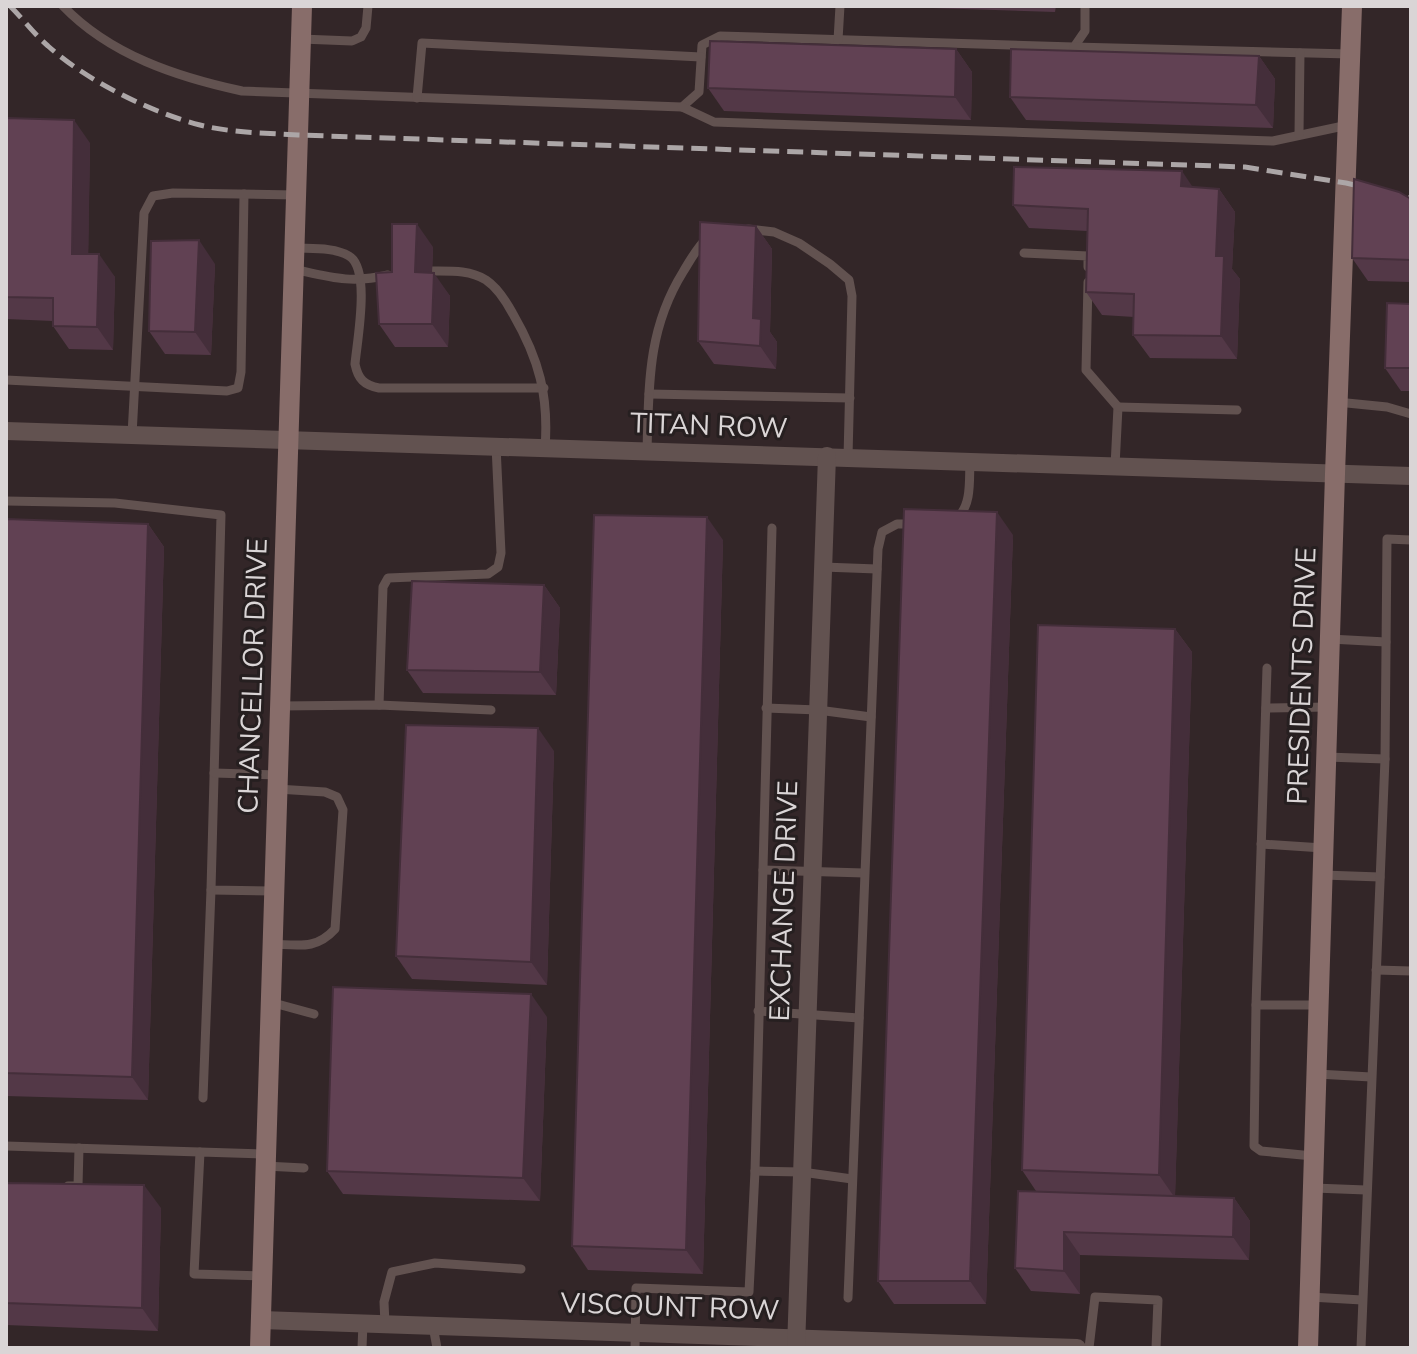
<svg xmlns="http://www.w3.org/2000/svg" width="1417" height="1354" viewBox="0 0 1417 1354" font-family="'Nunito Sans',sans-serif">
<rect width="100%" height="100%" fill="#261f20"/>
<!-- built -->
<rect fill="#332628" x="6" y="6" width="1405" height="1342"/>
<g fill="none" stroke-linecap="round" stroke-linejoin="round">
<!-- lane -->
<g stroke="#625250" stroke-width="9">
<path d="M 63,6 C 110,55 177,77 242,91 L 682,107 L 699,92 L 702,45 L 720,36 L 1074,47 L 1085,31 L 1085,6"/>
<path d="M 301,39 L 352,41 L 361,37 L 366,28 L 368,6"/>
<path d="M 838,40 L 840,6"/>
<path d="M 1074,47 L 1350,54"/>
<path d="M 417,98 L 422,43 L 701,57"/>
<path d="M 682,107 L 714,122 L 1273,141 L 1348,125"/>
<path d="M 1299,134 L 1300,53"/>
<path d="M 748,229 L 774,232 L 799,243 L 830,264 L 849,280 L 852,296 L 848,457"/>
<path d="M 294,248 C 311,249 334,247 349,256 C 371,269 357,341 355,364 C 358,379 364,385 379,388 L 544,388"/>
<path d="M 1024,253 L 1088,256 L 1088,267"/>
<path d="M 293,269 C 330,277 350,284 388,275"/>
<path d="M 432,271 C 451,271 470,270 486,280 C 498,288 506,301 513,314 C 539,359 549,396 545,448"/>
<path d="M 1088,282 L 1086,370 L 1118,407 L 1115,466"/>
<path d="M 6,380 L 227,391 L 238,388 L 241,372 L 244,194"/>
<path d="M 649,394 L 850,398"/>
<path d="M 1337,402 L 1387,407 L 1411,414"/>
<path d="M 1118,407 L 1237,410"/>
<path d="M 132,435 L 144,213 L 153,196 L 173,193 L 296,195"/>
<path d="M 647,451 C 649,386 647,330 683,272 C 691,259 697,247 708,237"/>
<path d="M 6,501 L 115,503 L 221,515 L 211,890 L 274,891"/>
<path d="M 958,517 C 972,504 969,479 970,461"/>
<path d="M 823,567 L 877,569"/>
<path d="M 1330,639 L 1386,642"/>
<path d="M 379,705 L 383,587 L 388,578 L 488,574 L 498,567 L 501,553 L 496,446"/>
<path d="M 279,706 L 379,705 L 491,710"/>
<path d="M 766,708 L 818,710 L 871,717"/>
<path d="M 1266,708 L 1328,707"/>
<path d="M 1326,757 L 1385,759"/>
<path d="M 214,773 L 277,775"/>
<path d="M 1261,844 L 1323,848"/>
<path d="M 763,870 L 864,873"/>
<path d="M 1323,875 L 1380,877"/>
<path d="M 272,944 C 299,945 316,950 335,929 L 343,810 L 337,797 L 325,792 L 277,789"/>
<path d="M 1376,970 L 1411,971"/>
<path d="M 270,1002 L 314,1014"/>
<path d="M 1256,1005 L 1267,668"/>
<path d="M 758,1011 L 859,1018"/>
<path d="M 1317,1074 L 1371,1077"/>
<path d="M 203,1098 L 211,890"/>
<path d="M 6,1146 L 200,1152"/>
<path d="M 1313,1156 L 1261,1151 L 1254,1146 L 1256,1005 L 1319,1005"/>
<path d="M 265,1166 L 304,1168"/>
<path d="M 755,1171 L 802,1172 L 852,1179"/>
<path d="M 68,1186 L 78,1186 L 79,1148"/>
<path d="M 1314,1188 L 1366,1190"/>
<path d="M 262,1276 L 194,1274 L 200,1152 L 266,1154"/>
<path d="M 1310,1297 L 1362,1300"/>
<path d="M 848,1298 L 878,549 L 882,532 L 897,524 L 913,524"/>
<path d="M 385,1324 L 384,1302 L 392,1272 L 435,1263 L 521,1269"/>
<path d="M 433,1326 L 437,1348"/>
<path d="M 362,1348 L 363,1323"/>
<path d="M 635,1348 L 636,1288 L 749,1292 L 755,1171 L 772,528"/>
<path d="M 1089,1348 L 1095,1297 L 1158,1300 L 1156,1348"/>
<path d="M 1361,1348 L 1385,759 L 1387,539 L 1411,540"/>
</g>
<!-- street -->
<g stroke="#625250" stroke-width="18">
<path d="M 6,431 L 1411,476"/>
<path d="M 261,1320 L 1077,1348"/>
<path d="M 796,1348 L 827,456"/>
</g>
<!-- secondary -->
<g stroke="#886d6a" stroke-width="20">
<path d="M 260,1348 L 302,6"/>
<path d="M 1308,1348 L 1335,474 L 1352,6"/>
</g>
<!-- rail -->
<path stroke="#aca6a7" stroke-width="5" stroke-dasharray="16 8" stroke-linecap="butt" d="M 10,6 C 23,19 34,34 48,46 C 87,81 150,112 200,125 C 232,133 266,133 298,135 L 1245,167 L 1346,183 L 1411,198"/>
</g>
<!-- wall -->
<g fill="#533847">
<path d="M 869,6 L 1056,6 L 1055,12 Z"/>
<path d="M 956,49 L 972,72 L 971,120 L 724,111 L 708,88 Z"/>
<path d="M 1259,56 L 1275,79 L 1273,128 L 1026,120 L 1010,97 Z"/>
<path d="M 6,118 L 90,143 L 88,254 L 115,277 L 113,350 L 69,349 L 53,326 L 53,321 L 6,319 Z"/>
<path d="M 1193,187 L 1219,189 L 1235,212 L 1232,269 L 1240,279 L 1237,359 L 1150,358 L 1133,335 L 1134,317 L 1102,315 L 1086,292 L 1087,231 L 1029,228 L 1013,205 Z"/>
<path d="M 1411,199 L 1411,282 L 1368,281 L 1352,258 Z"/>
<path d="M 756,226 L 772,249 L 770,332 L 777,342 L 776,369 L 714,364 L 698,341 Z"/>
<path d="M 433,247 L 432,273 L 450,296 L 448,347 L 395,347 L 379,324 L 392,272 Z"/>
<path d="M 215,264 L 211,355 L 165,354 L 149,331 Z"/>
<path d="M 1411,304 L 1411,391 L 1401,391 L 1385,368 Z"/>
<path d="M 6,519 L 148,524 L 164,547 L 148,1100 L 6,1096 Z"/>
<path d="M 1013,535 L 986,1304 L 894,1304 L 878,1281 Z"/>
<path d="M 723,540 L 703,1274 L 588,1270 L 572,1246 Z"/>
<path d="M 544,585 L 560,608 L 556,695 L 423,693 L 407,670 Z"/>
<path d="M 1175,629 L 1192,652 L 1175,1196 L 1234,1198 L 1250,1221 L 1249,1260 L 1080,1255 L 1080,1294 L 1031,1291 L 1015,1268 L 1036,1191 L 1022,1170 Z"/>
<path d="M 554,751 L 547,985 L 412,979 L 396,956 Z"/>
<path d="M 547,1017 L 540,1201 L 343,1194 L 327,1171 Z"/>
<path d="M 6,1183 L 161,1208 L 158,1331 L 6,1325 Z"/>
</g>
<!-- shaded-wall -->
<g fill="#442e3a">
<path d="M 956,49 L 972,72 L 971,120 L 955,97 Z"/>
<path d="M 1259,56 L 1275,79 L 1273,128 L 1256,105 Z"/>
<path d="M 74,120 L 90,143 L 88,277 L 72,254 Z"/>
<path d="M 1182,171 L 1198,195 L 1181,186 Z"/>
<path d="M 1219,189 L 1235,212 L 1232,269 L 1240,279 L 1237,359 L 1221,336 L 1216,256 Z"/>
<path d="M 417,224 L 433,247 L 431,295 L 415,272 Z"/>
<path d="M 756,226 L 772,249 L 770,332 L 777,342 L 776,369 L 760,346 L 753,318 Z"/>
<path d="M 199,240 L 215,264 L 211,355 L 195,332 Z"/>
<path d="M 99,254 L 115,277 L 113,350 L 97,327 Z"/>
<path d="M 434,273 L 450,296 L 448,347 L 432,324 Z"/>
<path d="M 997,512 L 1013,535 L 986,1304 L 970,1281 Z"/>
<path d="M 707,517 L 723,540 L 703,1274 L 686,1250 Z"/>
<path d="M 148,524 L 164,547 L 148,1100 L 132,1077 Z"/>
<path d="M 544,585 L 560,608 L 556,695 L 540,672 Z"/>
<path d="M 1175,629 L 1192,652 L 1175,1198 L 1159,1175 Z"/>
<path d="M 538,728 L 554,751 L 547,985 L 531,962 Z"/>
<path d="M 531,994 L 547,1017 L 540,1201 L 523,1178 Z"/>
<path d="M 144,1185 L 161,1208 L 158,1331 L 142,1308 Z"/>
<path d="M 1234,1198 L 1250,1221 L 1249,1260 L 1233,1237 Z"/>
<path d="M 1064,1232 L 1080,1255 L 1080,1294 L 1064,1271 Z"/>
</g>
<!-- building -->
<g fill="#614153" stroke="#442e3a" stroke-width="2">
<path d="M 710,41 L 956,49 L 955,97 L 708,88 Z"/>
<path d="M 1011,49 L 1259,56 L 1256,105 L 1010,97 Z"/>
<path d="M 6,118 L 74,120 L 72,254 L 99,254 L 97,327 L 53,326 L 53,298 L 6,297 Z"/>
<path d="M 1014,167 L 1182,171 L 1181,186 L 1219,189 L 1216,256 L 1224,256 L 1221,336 L 1133,335 L 1134,294 L 1086,292 L 1088,209 L 1013,205 Z"/>
<path d="M 1354,179 L 1399,192 L 1411,199 L 1411,260 L 1352,258 Z"/>
<path d="M 700,222 L 756,226 L 753,318 L 761,319 L 760,346 L 698,341 Z"/>
<path d="M 392,224 L 417,224 L 415,272 L 434,273 L 432,324 L 379,324 L 376,273 L 392,272 Z"/>
<path d="M 199,240 L 195,332 L 149,331 L 151,241 Z"/>
<path d="M 1387,303 L 1411,304 L 1411,368 L 1385,368 Z"/>
<path d="M 904,509 L 997,512 L 970,1281 L 878,1281 Z"/>
<path d="M 594,515 L 707,517 L 686,1250 L 572,1246 Z"/>
<path d="M 6,519 L 148,524 L 132,1077 L 6,1073 Z"/>
<path d="M 412,581 L 544,585 L 540,672 L 407,670 Z"/>
<path d="M 1038,625 L 1175,629 L 1159,1175 L 1022,1170 Z"/>
<path d="M 406,725 L 538,728 L 531,962 L 396,956 Z"/>
<path d="M 333,987 L 531,994 L 523,1178 L 327,1171 Z"/>
<path d="M 6,1183 L 144,1185 L 142,1308 L 6,1303 Z"/>
<path d="M 1018,1191 L 1234,1198 L 1233,1237 L 1064,1232 L 1064,1271 L 1015,1268 Z"/>
</g>
<g text-anchor="middle" stroke-width="6" stroke-linejoin="round" paint-order="stroke">
<!-- street labels -->
<g font-size="28" fill="#dad5d6" stroke="#261f20">
<text transform="translate(709 425) rotate(2)" y="10">TITAN ROW</text>
<text transform="translate(252 676) rotate(-88)" y="10">CHANCELLOR DRIVE</text>
<text transform="translate(1301 676) rotate(-88)" y="10">PRESIDENTS DRIVE</text>
<text transform="translate(783 901) rotate(-88)" y="10">EXCHANGE DRIVE</text>
<text transform="translate(670 1306) rotate(2)" y="10">VISCOUNT ROW</text>
</g>
</g>
<!-- border -->
<rect width="1417" height="1354" fill="none" stroke="#dad5d6" stroke-width="16"/>
</svg>
